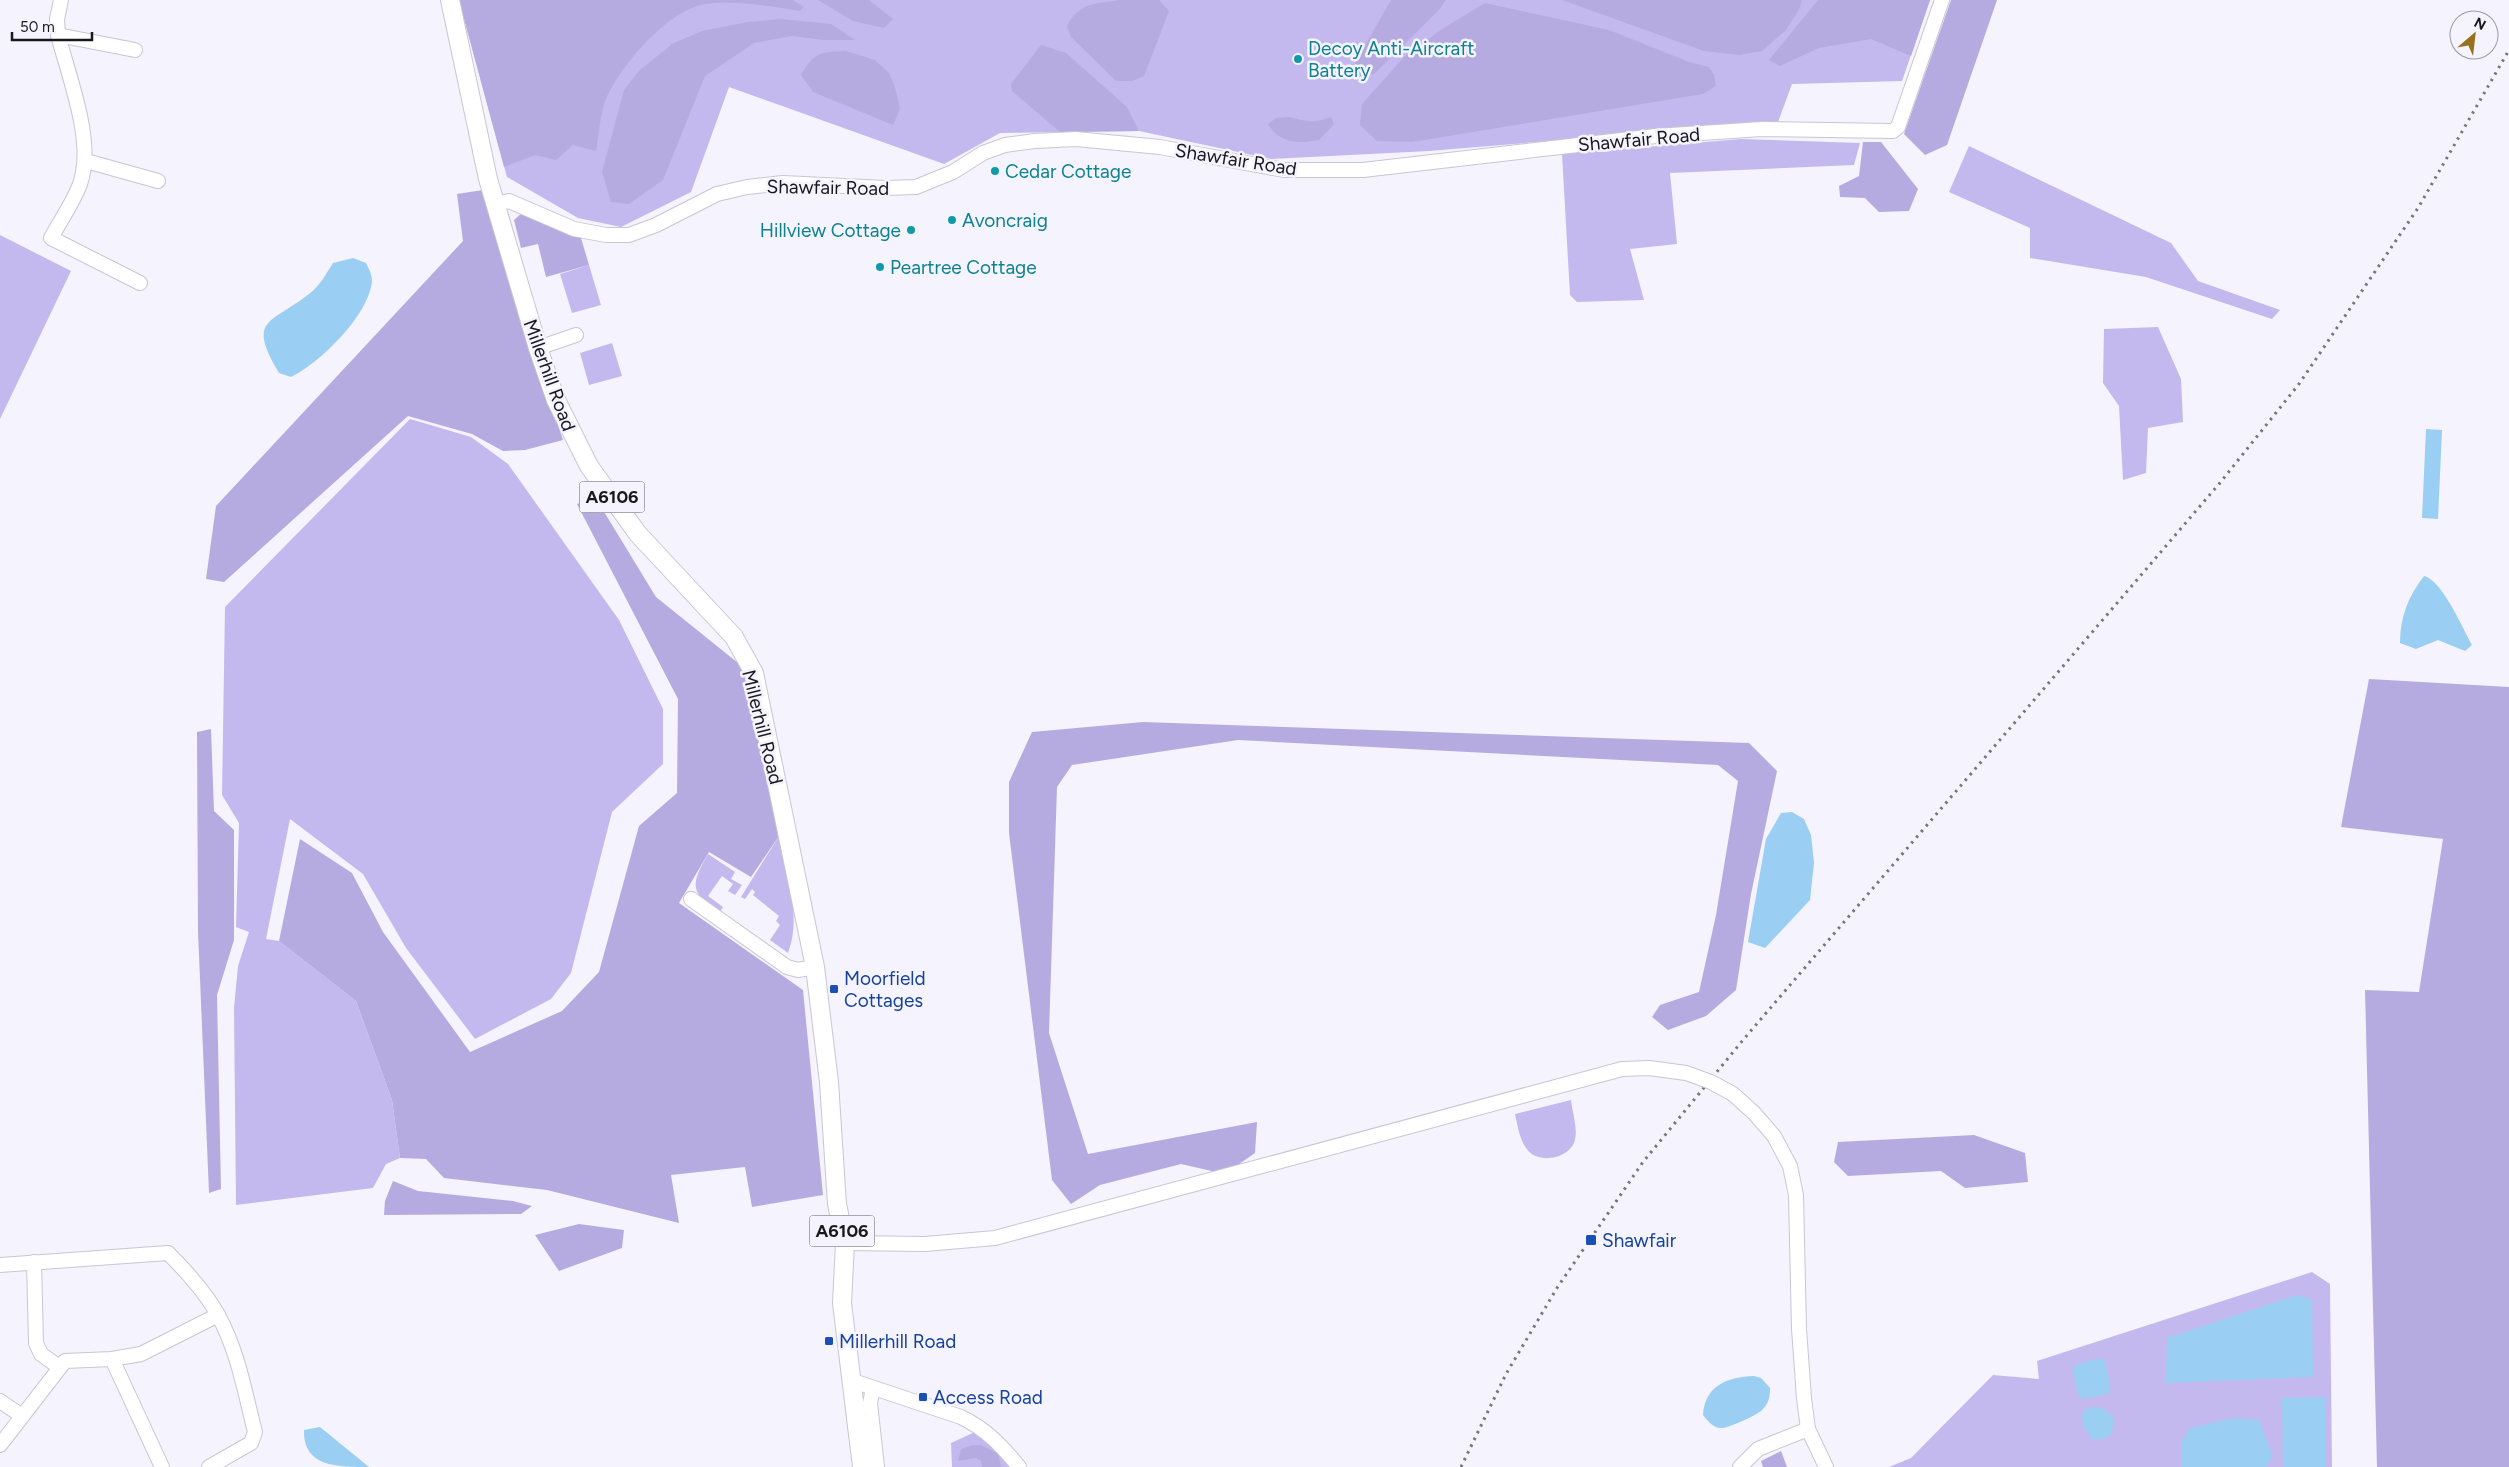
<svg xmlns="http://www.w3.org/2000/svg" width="2509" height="1467" viewBox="0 0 2509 1467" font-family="Figtree,sans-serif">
<rect width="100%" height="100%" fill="#f5f3fd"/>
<!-- green -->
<g fill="#c4b9ee">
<path d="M 459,0 L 1930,0 L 1902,81 L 1792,84 L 1778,122 L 1429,151 L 1271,159 L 1139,131 L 1000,133 L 944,164 L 729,87 L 691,192 L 621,227 L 578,218 L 507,177 Z"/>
<path d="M 1741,139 L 1860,143 L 1854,165 L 1670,173 L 1677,244 L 1630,249 L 1644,300 L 1577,302 L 1570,295 L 1562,154 Z"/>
<path d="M 1969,146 L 2171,243 L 2198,281 L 2280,310 L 2272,319 L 2146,277 L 2030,258 L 2030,228 L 1949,192 Z"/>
<path d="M 0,235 L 71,271 L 0,419 Z"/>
<path d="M 589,265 L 601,305 L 572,313 L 560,274 Z"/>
<path d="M 2158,327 L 2181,379 L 2183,422 L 2148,428 L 2146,473 L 2123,480 L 2119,406 L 2103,383 L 2104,329 Z"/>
<path d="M 612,343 L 622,376 L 589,385 L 580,353 Z"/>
<path d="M 410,419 L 471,437 L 508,464 L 619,620 L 663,709 L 663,764 L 612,812 L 571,973 L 551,999 L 475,1039 L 406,948 L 363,874 L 290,819 L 266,939 L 279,941 L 356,1001 L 392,1100 L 400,1158 L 386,1164 L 373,1188 L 236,1205 L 234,1008 L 238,966 L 249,932 L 236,927 L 239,823 L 222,795 L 225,607 Z"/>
<path d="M 779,836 C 787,874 802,916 788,953 L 770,940 L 780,925 L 776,921 L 779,916 L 753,895 L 755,892 L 752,889 L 745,899 L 741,897 Z"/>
<path d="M 708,854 L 735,872 L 731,879 L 742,885 L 735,895 L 728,891 L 733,884 L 722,876 L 708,896 L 723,907 L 719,913 C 689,892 691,884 708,854 Z"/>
<path d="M 1571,1100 C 1572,1112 1579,1131 1574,1143 C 1571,1150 1563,1155 1556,1157 C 1524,1164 1520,1138 1515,1114 Z"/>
<path d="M 2312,1272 L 2330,1284 L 2332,1467 L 1889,1467 L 1911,1458 L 1993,1375 L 2039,1379 L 2037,1361 Z"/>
<path d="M 975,1432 L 1010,1462 L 1014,1467 L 952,1467 L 951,1443 Z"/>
</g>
<!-- forest -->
<g fill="#b6abe0">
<path d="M 459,0 L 793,0 L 804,7 L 800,11 C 769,6 736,0 705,4 C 668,10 621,65 606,99 C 600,114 599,135 596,151 L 573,145 L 556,160 L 535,155 L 504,167 Z"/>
<path d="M 818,0 L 869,0 L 893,19 L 884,28 L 853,21 Z"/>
<path d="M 1120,0 L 1159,0 L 1169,11 L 1144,76 L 1132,81 L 1116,81 L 1071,37 L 1067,26 C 1079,2 1095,4 1120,0 Z"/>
<path d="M 1391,0 L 1446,0 L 1439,10 L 1374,74 L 1360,76 L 1354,65 Z"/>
<path d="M 1562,0 L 1802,0 L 1799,10 L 1785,31 L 1762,51 L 1739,55 L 1704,51 Z"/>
<path d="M 1818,0 L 1930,0 L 1911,56 L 1871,39 L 1819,48 L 1780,66 L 1769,60 Z"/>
<path d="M 1951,0 L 1997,0 L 1947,145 L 1925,155 L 1904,134 Z"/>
<path d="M 1485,3 L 1609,30 L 1689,62 L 1709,67 L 1714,75 L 1716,86 L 1703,94 L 1412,142 L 1377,141 L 1360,125 L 1362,104 L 1404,57 L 1442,29 Z"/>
<path d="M 781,19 L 831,24 L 855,40 L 823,40 L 792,36 L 754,43 L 705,76 L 663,180 L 629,204 L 611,202 L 602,172 L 624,90 L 639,71 L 672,44 L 702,31 L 748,22 Z"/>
<path d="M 1041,45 L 1066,53 L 1127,107 L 1139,131 L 1060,132 L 1012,91 L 1011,84 Z"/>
<path d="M 846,51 L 875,60 L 889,73 L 895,87 L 900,109 L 893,125 L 813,92 L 801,75 C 814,52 821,52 846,51 Z"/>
<path d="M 1290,117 C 1305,122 1316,123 1331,117 L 1334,124 L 1319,140 C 1298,144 1280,144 1268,124 L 1276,118 Z"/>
<path d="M 1863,142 L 1881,142 L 1918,189 L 1909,211 L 1879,212 L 1865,198 L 1840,197 L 1839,186 L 1859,176 Z"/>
<path d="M 483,190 L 563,440 L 525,450 L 503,451 L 472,434 L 408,416 L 224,582 L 206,579 L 216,506 L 463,241 L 457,194 Z"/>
<path d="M 522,213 L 581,238 L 589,265 L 546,277 L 538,244 L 521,248 L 514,220 Z"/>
<path d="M 595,497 L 656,597 L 743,667 L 779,836 L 751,877 L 709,852 L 679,903 L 803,990 L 823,1195 L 752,1207 L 745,1167 L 671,1175 L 679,1223 L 547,1190 L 444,1178 L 426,1159 L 400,1158 L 392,1100 L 356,1001 L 279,941 L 300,839 L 352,873 L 383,932 L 470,1052 L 562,1011 L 599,972 L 639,826 L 677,793 L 678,699 L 577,504 Z"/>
<path d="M 2369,679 L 2509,687 L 2509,1467 L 2377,1467 L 2365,990 L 2419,992 L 2443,839 L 2341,827 Z"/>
<path d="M 1143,722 L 1749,743 L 1777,771 L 1751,894 L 1736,990 L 1706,1016 L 1668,1030 L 1652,1017 L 1660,1005 L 1699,992 L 1716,915 L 1738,781 L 1718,765 L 1238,740 L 1072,765 L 1057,787 L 1049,1033 L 1088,1154 L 1257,1122 L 1255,1153 L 1225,1174 L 1181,1164 L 1100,1185 L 1071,1204 L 1052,1180 L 1009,833 L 1009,782 L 1032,732 Z"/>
<path d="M 211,729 L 214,811 L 234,830 L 234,940 L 217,995 L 221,1189 L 209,1193 L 198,931 L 197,732 Z"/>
<path d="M 1974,1135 L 2025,1153 L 2028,1182 L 1965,1188 L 1941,1171 L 1848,1176 L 1834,1162 L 1838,1142 Z"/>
<path d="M 393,1181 L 418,1191 L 513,1201 L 532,1206 L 521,1214 L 384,1215 L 385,1201 Z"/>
<path d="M 579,1224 L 624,1230 L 622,1248 L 559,1271 L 535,1235 Z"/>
<path d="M 973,1445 L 981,1445 L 998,1454 L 1001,1467 L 982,1467 L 981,1461 L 976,1458 L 958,1461 L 961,1449 Z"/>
<path d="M 1781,1451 L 1787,1467 L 1763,1467 L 1761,1461 Z"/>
</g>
<!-- water -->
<g fill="#9acef3">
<path d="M 353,258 L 366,263 C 369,269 372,275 372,281 C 369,315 320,363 291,377 L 279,373 C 246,318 271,324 309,294 C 320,286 326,274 333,263 Z"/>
<path d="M 2426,429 L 2442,430 L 2438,519 L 2422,518 Z"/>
<path d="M 2424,576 C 2442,580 2463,629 2472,645 L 2465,651 L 2438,640 L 2416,649 L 2400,643 C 2400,617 2408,597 2424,576 Z"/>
<path d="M 1792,812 L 1804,819 L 1811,835 L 1814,863 L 1810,900 L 1765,948 L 1748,942 L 1766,839 L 1781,813 Z"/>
<path d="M 2297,1295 L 2312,1299 L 2313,1377 L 2166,1383 L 2167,1338 Z"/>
<path d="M 2100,1358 L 2105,1361 L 2110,1386 L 2108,1394 L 2082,1399 L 2078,1394 L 2072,1370 L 2078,1364 Z"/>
<path d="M 1754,1376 L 1761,1378 L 1770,1388 C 1770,1396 1769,1403 1763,1409 C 1760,1414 1727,1429 1721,1428 C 1713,1428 1707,1420 1703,1415 C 1705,1385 1728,1377 1754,1376 Z"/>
<path d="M 2325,1397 L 2326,1467 L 2283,1467 L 2282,1398 Z"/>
<path d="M 2090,1407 L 2102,1408 L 2114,1418 L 2112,1432 L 2105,1439 L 2092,1439 L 2083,1425 L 2082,1413 Z"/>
<path d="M 2233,1418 L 2259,1420 L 2272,1455 L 2267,1467 L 2181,1467 L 2181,1443 L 2190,1428 Z"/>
<path d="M 320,1427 L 369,1467 C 337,1467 303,1467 304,1430 Z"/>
</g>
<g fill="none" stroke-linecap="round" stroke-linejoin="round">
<!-- minor casing -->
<g stroke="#c8c7d1" stroke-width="16">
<g id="minor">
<path d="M 61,0 L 57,19 L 58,35 C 69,78 95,142 80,184 C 73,203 60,221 51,238 L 140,283"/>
<path d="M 58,35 L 135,50"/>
<path d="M 86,161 L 158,181"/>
<path d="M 495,204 L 509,201 L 574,229 L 606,235 L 629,235 L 656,225 L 717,194 L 747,187 L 783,183 L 886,188 L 916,187 L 953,172 L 983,153 L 1005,145 L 1035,141 L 1076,139 L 1160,147 L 1284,170 L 1363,170 L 1656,136 L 1762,129 L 1893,131 L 1898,127 L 1942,0"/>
<path d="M 538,348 L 576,335"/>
<path d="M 691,899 L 787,967 L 798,970 L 815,967"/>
<path d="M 1733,1094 L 1754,1113 L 1774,1136 L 1790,1166 L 1796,1195 L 1799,1329 L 1804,1398 L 1808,1429 L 1826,1467"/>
<path d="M 845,1243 L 925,1244 L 995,1238 L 1622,1069 L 1649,1068 L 1686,1073"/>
<path d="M 34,1262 L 36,1343 L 41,1354 L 59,1367"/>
<path d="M 0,1265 L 168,1253 C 186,1271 206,1293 218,1315 C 238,1351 245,1393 255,1432 L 251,1443 L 209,1467"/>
<path d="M 112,1359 L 162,1467"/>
<path d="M 850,1380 L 961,1417 C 986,1429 1002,1446 1019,1467"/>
<path d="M 873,1388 L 870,1403 L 877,1467"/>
<path d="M 0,1401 L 22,1416"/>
<path d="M 0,1445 L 65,1361 L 112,1359 L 141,1354 L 218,1315"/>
<path d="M 1740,1467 L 1758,1449 L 1808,1429"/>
</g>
</g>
<!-- major casing -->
<g stroke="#c8c7d1" stroke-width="20">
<path id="major" d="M 450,0 L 488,179 L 538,348 L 556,400 L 589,466 L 638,534 L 734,637 L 754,673 L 815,967 L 829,1082 L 837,1204 L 845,1243 L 842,1303 L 862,1467"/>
</g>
<!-- minor -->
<use href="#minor" stroke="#fff" stroke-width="14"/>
<!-- major -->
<use href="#major" stroke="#fff" stroke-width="18"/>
<!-- rail -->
<path stroke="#76757b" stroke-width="3" stroke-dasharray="2.5 5" stroke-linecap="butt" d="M 1461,1467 L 1506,1374 L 1557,1288 L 1643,1162 L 1743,1040 L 2219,484 L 2299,384 L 2418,208 L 2509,50"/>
<!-- minor-bridge casing -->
<g stroke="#c8c7d1" stroke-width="16" stroke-linecap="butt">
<path id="minor-bridge" d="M 1686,1073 L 1711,1082 L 1733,1094"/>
</g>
<!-- minor-bridge -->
<use href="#minor-bridge" stroke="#fff" stroke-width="14"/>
</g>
<!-- markers -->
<g fill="#0f9aa8" stroke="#f5f3fd" stroke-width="2">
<circle cx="1298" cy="59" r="5"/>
<circle cx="995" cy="171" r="5"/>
<circle cx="952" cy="220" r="5"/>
<circle cx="911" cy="230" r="5"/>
<circle cx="880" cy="267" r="5"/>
</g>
<g fill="#1a4fb4" stroke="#f5f3fd" stroke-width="2">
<rect x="829" y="984" width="10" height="10" rx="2.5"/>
<rect x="1585" y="1234" width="12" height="12" rx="2.5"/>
<rect x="824" y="1336" width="10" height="10" rx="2.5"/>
<rect x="918" y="1392" width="10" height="10" rx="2.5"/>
</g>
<g text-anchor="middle" stroke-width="5" stroke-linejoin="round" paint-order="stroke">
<!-- shield labels -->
<g fill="#f5f3fd" stroke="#5b5a60" stroke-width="1">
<rect x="579.5" y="481.5" width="65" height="31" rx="4"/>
<rect x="809.5" y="1215.5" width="65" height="31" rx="4"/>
</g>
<g font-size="18" font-weight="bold" fill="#19191c">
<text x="612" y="503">A6106</text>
<text x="842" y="1237">A6106</text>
</g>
<!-- culture labels -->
<g font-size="19" fill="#0d838f" stroke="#f5f3fd" text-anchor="start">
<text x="1308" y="55">Decoy Anti-Aircraft<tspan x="1308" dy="22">Battery</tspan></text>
<text x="1005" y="178">Cedar Cottage</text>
<text x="962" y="227">Avoncraig</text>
<text x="901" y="237" text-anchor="end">Hillview Cottage</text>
<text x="890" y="274">Peartree Cottage</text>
</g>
<!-- street labels -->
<g font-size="19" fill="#19191c" stroke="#f5f3fd">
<text transform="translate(1639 139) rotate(-5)" y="7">Shawfair Road</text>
<text transform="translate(1236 159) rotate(9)" y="7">Shawfair Road</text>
<text transform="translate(828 187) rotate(1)" y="7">Shawfair Road</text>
<text transform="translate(550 375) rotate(70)" y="7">Millerhill Road</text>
<text transform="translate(763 727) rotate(76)" y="7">Millerhill Road</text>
</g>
<!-- transit labels -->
<g font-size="19" fill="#164399" stroke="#f5f3fd" text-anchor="start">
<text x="844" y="985">Moorfield<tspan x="844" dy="22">Cottages</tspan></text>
<text x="1602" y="1247">Shawfair</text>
<text x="839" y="1348">Millerhill Road</text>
<text x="933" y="1404">Access Road</text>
</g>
</g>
<!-- north arrow -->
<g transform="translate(2474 35) rotate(28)"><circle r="24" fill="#f5f3fd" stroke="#9d9ca3"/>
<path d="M0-4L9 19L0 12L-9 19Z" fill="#98711c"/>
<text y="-8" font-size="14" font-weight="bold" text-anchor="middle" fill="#19191c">N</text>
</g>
<!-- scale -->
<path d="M12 32v8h80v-8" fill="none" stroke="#19191c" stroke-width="2.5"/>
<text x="20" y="32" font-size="15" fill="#19191c" stroke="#f5f3fd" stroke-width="4" paint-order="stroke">50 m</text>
</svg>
